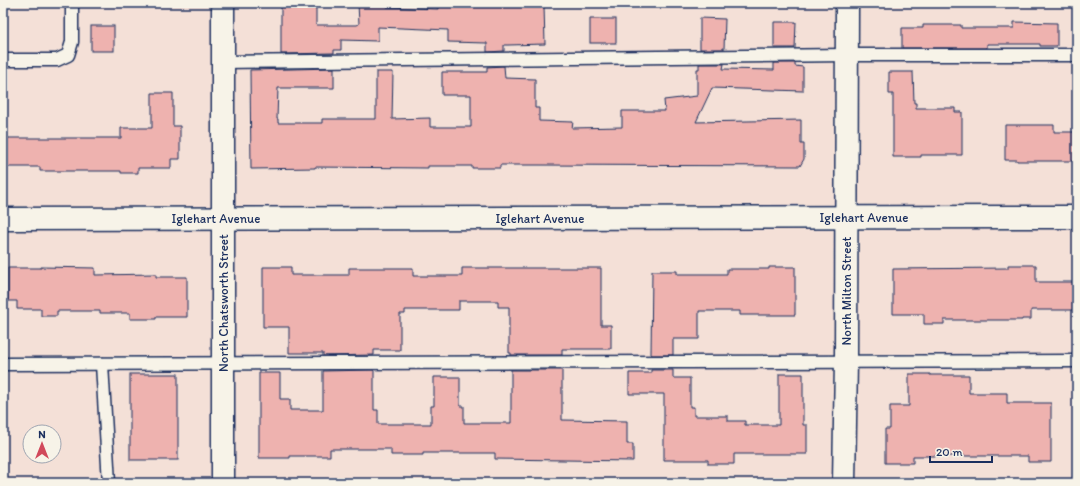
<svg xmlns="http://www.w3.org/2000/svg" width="1080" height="486" viewBox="0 0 1080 486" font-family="Itim,sans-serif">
<rect width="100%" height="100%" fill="#f4e0d7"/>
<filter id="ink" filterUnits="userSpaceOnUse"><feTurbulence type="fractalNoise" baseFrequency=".025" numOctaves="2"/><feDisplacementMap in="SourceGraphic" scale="8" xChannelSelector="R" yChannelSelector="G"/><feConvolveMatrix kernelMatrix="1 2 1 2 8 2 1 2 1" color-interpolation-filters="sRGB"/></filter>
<g filter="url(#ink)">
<!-- building -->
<g fill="#eeb2af" stroke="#1b2f5e">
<path d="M 281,3 L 316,3 L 316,25 L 357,25 L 359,24 L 358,3 L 387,3 L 387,7 L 438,9 L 438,3 L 540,3 L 540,6 L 544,6 L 545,44 L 508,45 L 504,45 L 504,51 L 487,52 L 487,43 L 448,42 L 448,30 L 378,27 L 378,41 L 341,40 L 341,50 L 334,50 L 334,53 L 281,54 Z"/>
<path d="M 700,18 L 725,19 L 724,49 L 700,49 Z"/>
<rect x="590" y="19" width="26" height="24"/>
<path d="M 774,22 L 796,22 L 795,48 L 774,48 Z"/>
<path d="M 1014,22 L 1057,23 L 1057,46 L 1040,46 L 1040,44 L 987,44 L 987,48 L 902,48 L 902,28 L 923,28 L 923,25 L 961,25 L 961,28 L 1014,28 Z"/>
<rect x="91" y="26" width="23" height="25"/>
<path d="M 774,63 L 795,63 L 795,66 L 803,67 L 803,91 L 712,88 L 696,122 L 801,120 L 801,144 L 804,144 L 804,159 L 800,166 L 539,165 L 500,165 L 500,168 L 472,168 L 472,166 L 428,166 L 428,168 L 315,167 L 315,168 L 251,169 L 250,70 L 334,68 L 334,88 L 278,88 L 277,119 L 278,119 L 278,123 L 322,123 L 322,119 L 376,119 L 376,72 L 393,72 L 392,119 L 430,118 L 430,127 L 471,127 L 471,95 L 442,95 L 442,72 L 487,72 L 487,67 L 504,66 L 505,78 L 535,79 L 535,108 L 539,108 L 539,121 L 573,122 L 572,128 L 622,127 L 622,111 L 665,111 L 664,100 L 697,96 L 697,69 L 699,69 L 699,64 L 724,64 L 723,69 L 774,70 Z"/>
<path d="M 889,72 L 913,72 L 914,103 L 916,103 L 916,108 L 955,108 L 955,112 L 962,112 L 962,155 L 921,155 L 921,157 L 893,157 L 893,94 L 889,94 Z"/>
<path d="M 152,93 L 173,93 L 173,126 L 180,126 L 180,159 L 171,159 L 171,168 L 138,168 L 138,173 L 121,173 L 121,171 L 40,171 L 40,167 L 3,167 L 3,138 L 121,138 L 121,128 L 152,128 Z"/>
<path d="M 1005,125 L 1054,125 L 1054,132 L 1077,132 L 1077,161 L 1017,161 L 1017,160 L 1005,160 Z"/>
<path d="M 1008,265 L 1036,265 L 1036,282 L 1077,282 L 1077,310 L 1031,310 L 1031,319 L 1022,319 L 1022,320 L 944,320 L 944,324 L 924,324 L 924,314 L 893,314 L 893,269 L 1008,268 Z"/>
<path d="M 41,267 L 95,268 L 95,275 L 156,274 L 156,277 L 187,277 L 187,317 L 156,317 L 156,319 L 130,319 L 130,313 L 100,313 L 100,311 L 57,311 L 57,316 L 41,316 L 41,309 L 17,309 L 17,301 L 8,301 L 8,268 L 41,268 Z"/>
<path d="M 263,267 L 291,267 L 291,275 L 349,275 L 349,268 L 413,268 L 413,276 L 462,276 L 462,268 L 601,268 L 601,325 L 611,325 L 611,349 L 562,349 L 562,355 L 511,355 L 511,353 L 509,353 L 509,307 L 498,307 L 498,301 L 459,301 L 459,310 L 405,310 L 405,314 L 400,314 L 400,350 L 374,350 L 374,355 L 323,356 L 323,353 L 289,353 L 289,327 L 263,327 Z"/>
<path d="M 769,267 L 795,267 L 795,315 L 740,315 L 740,311 L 699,311 L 699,339 L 673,339 L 673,355 L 651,355 L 652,271 L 677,271 L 677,274 L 727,274 L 727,269 L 769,269 Z"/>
<path d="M 374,370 L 374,410 L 378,410 L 378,424 L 431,424 L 431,406 L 434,406 L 434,377 L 460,377 L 460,406 L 464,406 L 464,423 L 511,423 L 511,370 L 562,370 L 562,420 L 627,421 L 627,444 L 633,444 L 633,461 L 495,459 L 495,453 L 423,453 L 423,455 L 391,455 L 391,449 L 330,449 L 330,456 L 290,456 L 290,458 L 259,458 L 259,373 L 280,373 L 280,399 L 290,399 L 290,410 L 323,410 L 323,371 Z"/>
<path d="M 651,370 L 673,370 L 673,378 L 690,378 L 690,407 L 694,407 L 694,416 L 728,416 L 728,421 L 745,421 L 745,425 L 779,425 L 779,374 L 803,374 L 803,425 L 807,425 L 807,454 L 734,454 L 734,464 L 708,464 L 708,460 L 664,460 L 664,394 L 629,394 L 629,373 L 651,373 Z"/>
<rect x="130" y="374" width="48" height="86"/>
<path d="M 909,374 L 930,374 L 930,375 L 969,375 L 969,393 L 1007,393 L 1007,403 L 1051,403 L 1051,462 L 1028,462 L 1028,456 L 913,456 L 913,463 L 885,463 L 885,429 L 890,429 L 890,406 L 909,406 Z"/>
</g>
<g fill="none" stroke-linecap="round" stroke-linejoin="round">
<!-- service casing -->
<g stroke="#1b2f5e" stroke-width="15">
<g id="service">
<path d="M 3,60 L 57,60 L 68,55 L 72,42 L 72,3"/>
<path d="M 223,62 L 847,55 L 1077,55"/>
<path d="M 3,364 L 1077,361"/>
<path d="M 102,364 L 109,483"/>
</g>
</g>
<!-- minor casing -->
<g stroke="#1b2f5e" stroke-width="25">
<g id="minor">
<path d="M 223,3 L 223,483"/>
<path d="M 3,219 L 1077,217"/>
<path d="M 844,483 L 846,361 L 847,3"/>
</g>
</g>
<!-- service -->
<use href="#service" stroke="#f7f3e8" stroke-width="12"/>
<!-- minor -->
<use href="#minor" stroke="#f7f3e8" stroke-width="22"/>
</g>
</g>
<g text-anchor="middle" stroke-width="3" stroke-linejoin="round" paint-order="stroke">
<!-- street labels -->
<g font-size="13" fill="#1b2f5e" stroke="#f7f3e8">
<text x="864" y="222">Iglehart Avenue</text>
<text x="216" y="223">Iglehart Avenue</text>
<text x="540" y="223">Iglehart Avenue</text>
<text transform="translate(846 291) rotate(-90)" y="5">North Milton Street</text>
<text transform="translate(223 303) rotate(-90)" y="5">North Chatsworth Street</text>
</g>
</g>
<!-- margin -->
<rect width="1080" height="486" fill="none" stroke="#f7f3e8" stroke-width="16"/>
<rect x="8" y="8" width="1064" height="470" fill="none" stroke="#1b2f5e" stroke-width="1.5" filter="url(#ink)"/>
<!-- north arrow -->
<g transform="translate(42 444)"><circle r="19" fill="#f7f3e8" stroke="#9fa5b1"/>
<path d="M0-3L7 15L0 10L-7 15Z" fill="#d1495b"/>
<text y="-6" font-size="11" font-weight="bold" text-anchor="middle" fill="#1b2f5e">N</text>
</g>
<!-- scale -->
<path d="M930 456v6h62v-6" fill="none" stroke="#1b2f5e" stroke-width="2"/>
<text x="936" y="456" font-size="12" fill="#1b2f5e" stroke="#f7f3e8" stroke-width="3" paint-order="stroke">20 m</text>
</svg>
